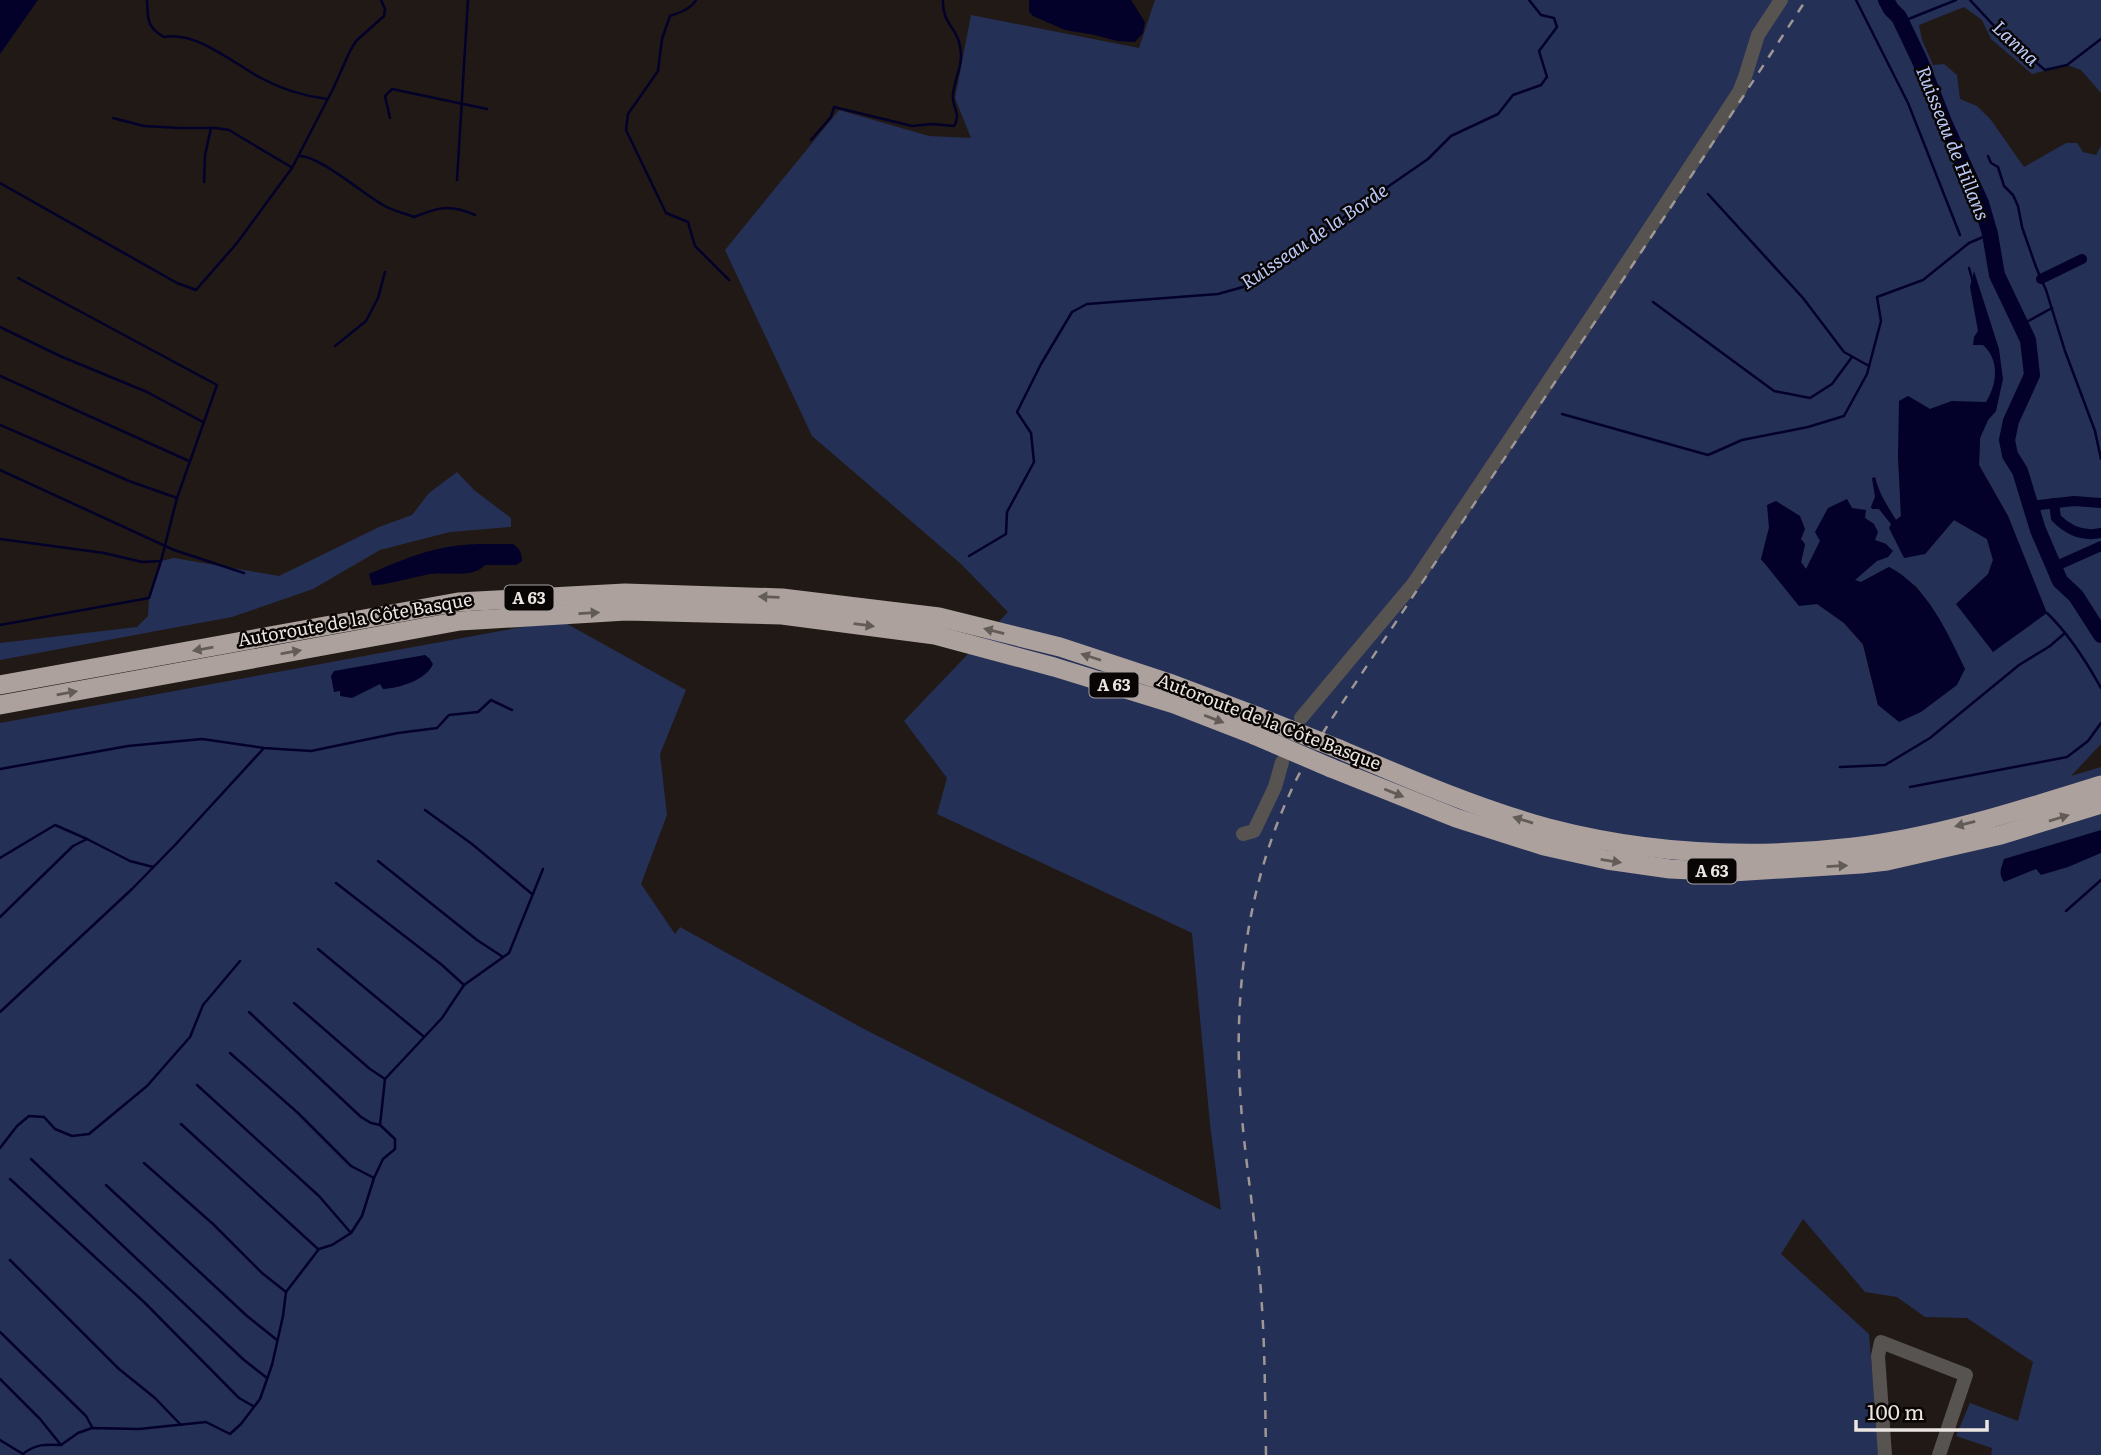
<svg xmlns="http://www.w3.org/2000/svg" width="2101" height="1455" viewBox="0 0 2101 1455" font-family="Literata,serif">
<rect width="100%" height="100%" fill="#211915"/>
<!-- green -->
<g fill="#253057" fill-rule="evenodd">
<path d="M 1155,0 L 2101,0 L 2101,93 L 2081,70 L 2067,65 L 2032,74 L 1991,39 L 1982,20 L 1964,7 L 1919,25 L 1922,40 L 1933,65 L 1944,64 L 1957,75 L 1960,99 L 1977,106 L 1991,120 L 2024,167 L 2066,143 L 2077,143 L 2083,152 L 2096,155 L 2101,146 L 2101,744 L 2071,776 L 2101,767 L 2101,1455 L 1991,1455 L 1992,1448 L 1956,1436 L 1970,1403 L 2018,1421 L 2033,1362 L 1967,1318 L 1925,1317 L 1897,1297 L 1865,1292 L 1803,1219 L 1781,1254 L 1869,1334 L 1879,1455 L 0,1455 L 0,723 L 560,620 L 686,690 L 660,754 L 667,815 L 641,884 L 675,934 L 680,927 L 862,1028 L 1221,1210 L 1210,1124 L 1192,933 L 937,814 L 947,778 L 904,721 L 1008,612 L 961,564 L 812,436 L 725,250 L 839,110 L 929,136 L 971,138 L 955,98 L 971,15 L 1139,48 ZM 1908,396 L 1930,409 L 1952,401 L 1996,411 L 1988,420 L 1980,438 L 1979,465 L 2008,516 L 2046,613 L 1957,604 L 1988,575 L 1993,560 L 1987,539 L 1954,520 L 1925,554 L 1891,524 L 1879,509 L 1871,507 L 1875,497 L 1875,477 L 1878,490 L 1896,520 L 1901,516 L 1898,455 ZM 1865,518 L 1874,524 L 1875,540 L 1886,544 L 1888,557 L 1877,560 L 1854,580 L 1861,582 L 1889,567 L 1917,587 L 1946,632 L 1965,669 L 1878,705 L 1863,645 L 1844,623 L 1761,560 L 1769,528 L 1805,545 L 1801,562 L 1806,570 L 1820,541 Z"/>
<path d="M 457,472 L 474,490 L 511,518 L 511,527 L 450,532 L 380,550 L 313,589 L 232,617 L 0,660 L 0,643 L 137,627 L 148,616 L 149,598 L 161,561 L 174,558 L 279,576 L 379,527 L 412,515 L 429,493 Z"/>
</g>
<!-- water -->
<g fill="#03012a">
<path d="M 0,0 L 38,0 L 0,54 Z"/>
<path d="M 1029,0 L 1131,0 L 1145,22 L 1143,33 L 1135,42 L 1117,41 L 1095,35 L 1065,30 L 1033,16 L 1029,12 Z"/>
<path d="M 1974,271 L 1999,349 L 2003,379 L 1996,411 L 1988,420 L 1980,438 L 1979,465 L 2008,516 L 2047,613 L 1993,652 L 1956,604 L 1988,574 L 1993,560 L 1987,539 L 1954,520 L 1925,554 L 1904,558 L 1889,528 L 1891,524 L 1879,509 L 1872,509 L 1871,507 L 1875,497 L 1872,478 L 1875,477 C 1879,493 1887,506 1896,520 L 1901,516 L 1898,455 L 1899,401 L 1908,396 L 1930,409 L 1952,401 L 1986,402 C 1997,384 2000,360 1983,345 L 1973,345 L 1974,337 L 1978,331 L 1970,287 Z"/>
<path d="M 1847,499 L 1852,508 L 1866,510 L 1865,518 L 1874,524 L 1878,532 L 1875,540 L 1886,544 L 1893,551 L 1888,557 L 1877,561 L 1855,580 L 1861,582 L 1889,567 C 1928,587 1947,632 1965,669 L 1957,685 L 1921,712 L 1899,722 L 1878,705 L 1863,644 L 1844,623 L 1817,604 L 1799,606 L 1761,559 L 1769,528 L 1767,505 L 1776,501 L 1800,516 L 1805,529 L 1801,539 L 1805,544 L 1801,562 L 1806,569 L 1820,541 L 1815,532 L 1828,508 Z"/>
<path d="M 513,544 C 520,549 522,553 522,561 L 516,565 L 485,565 C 474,578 449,572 432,574 C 419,575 381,587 372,585 L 369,574 C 394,563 420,552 447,547 C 468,543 492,544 513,544 Z"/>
<path d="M 425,655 L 429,658 L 433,664 C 426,680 400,688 383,689 L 380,684 L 352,698 L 340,696 L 340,691 L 334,692 L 331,676 L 334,671 Z"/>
<path d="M 2101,830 L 2101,853 L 2068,867 L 2041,875 L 2036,869 L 2004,882 C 1998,873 2001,869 2004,859 Z"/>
</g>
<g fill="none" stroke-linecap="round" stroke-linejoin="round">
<!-- stream -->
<g stroke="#03012a" stroke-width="2.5">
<path d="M 147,0 C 148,18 146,27 164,37 C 196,31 232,62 259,77 C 279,88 303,96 327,99"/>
<path d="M 696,0 C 691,9 679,13 670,16 L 662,39 L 658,71 L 628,114 L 626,130 L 666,213 L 688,222 L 695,246 L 729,280"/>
<path d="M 1856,0 L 1908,103 L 1960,235"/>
<path d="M 1970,0 L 1997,29 L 2045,70 L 2067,65 L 2101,39"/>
<path d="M 1901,22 L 1956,0"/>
<path d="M 113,118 L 144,126 L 180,128 L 216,128 L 229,130 L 291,167"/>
<path d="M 390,118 L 385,96 L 392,89 L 487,109"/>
<path d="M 811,140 L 831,117 L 834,107 L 912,126 L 932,124 L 954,126 C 962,114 951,106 953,94 C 955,77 964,64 960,46 C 957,27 942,24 943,0"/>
<path d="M 299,156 C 317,154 365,195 383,205 C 393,211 404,213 414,217 C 439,207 450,204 475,215"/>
<path d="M 1988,156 L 1991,163 L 1998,167 L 2004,186 L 2013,195 L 2018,206 L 2022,227 L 2036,267 L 2046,290 L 2065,351 L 2095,431 L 2101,459"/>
<path d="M 457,180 L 468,0"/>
<path d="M 204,182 L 205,155 L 211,128"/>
<path d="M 0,183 L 177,283 L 196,290 L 237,243 L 292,168 L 333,89 L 350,51 L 356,41 L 384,16 L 385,9 L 381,0"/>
<path d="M 1708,194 L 1803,298 L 1844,352 L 1869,366"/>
<path d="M 1969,268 L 1973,282"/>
<path d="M 1653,302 L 1774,391 L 1810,398 L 1832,384 L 1852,357"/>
<path d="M 2021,325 L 2052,308"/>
<path d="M 0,327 L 60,356 L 147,392 L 203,422"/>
<path d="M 335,346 L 366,321 L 378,298 L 385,272"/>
<path d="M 0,376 L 189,461"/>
<path d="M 1562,414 L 1708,455 L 1742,440 L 1808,427 L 1844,416 L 1867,374 L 1881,321 L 1877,297 L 1923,280 L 1969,243 L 1990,234"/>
<path d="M 0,425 L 129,481 L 177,498"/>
<path d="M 0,470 L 174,550 L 244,573"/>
<path d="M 0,539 L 104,553 L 142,562 L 161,561"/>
<path d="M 969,556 L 1006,534 L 1007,512 L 1034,462 L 1031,433 L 1017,412 L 1041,364 L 1072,312 L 1087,304 L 1218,294 L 1243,287 L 1428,159 L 1451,136 L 1498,114 L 1513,95 L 1541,85 L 1547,77 L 1539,51 L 1557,27 L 1554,18 L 1541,15 L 1529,0"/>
<path d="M 2047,613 C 2069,634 2086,661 2101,688"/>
<path d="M 0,625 L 149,598 L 161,561 L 177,498 L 217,385 L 18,278"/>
<path d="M 1840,767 L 1885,765 L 1930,738 L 2019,665 L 2050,646 L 2065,633"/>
<path d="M 0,769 L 128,746 L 202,739 L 264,748 L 311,751 L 398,733 L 437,728 L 449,715 L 478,712 L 491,700 L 512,710"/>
<path d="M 1910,787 L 2067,757 L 2088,741 L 2101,723"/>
<path d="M 425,810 L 472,844 L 532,894"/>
<path d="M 0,858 L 55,825 L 87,839"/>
<path d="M 378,861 L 477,940 L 503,957"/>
<path d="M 336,883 L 442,965 L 464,985"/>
<path d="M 2066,911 L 2101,880"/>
<path d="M 0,917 L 73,846 L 87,839 L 130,861 L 153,867"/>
<path d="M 318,949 L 423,1036"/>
<path d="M 294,1003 L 370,1069 L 385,1079"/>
<path d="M 0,1012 L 132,889 L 175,845 L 264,748"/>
<path d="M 249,1012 L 361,1117 L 371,1123 L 380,1125"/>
<path d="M 230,1053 L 298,1113 L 351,1166 L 374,1178"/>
<path d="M 197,1085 L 319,1196 L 351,1233"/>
<path d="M 181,1124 L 318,1249"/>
<path d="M 0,1148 L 17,1126 L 29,1116 L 44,1117 L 55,1129 L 72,1136 L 89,1134 L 147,1086 L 190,1037 L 203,1005 L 240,961"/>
<path d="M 31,1159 L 244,1360 L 267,1378"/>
<path d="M 144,1163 L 213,1224 L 262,1273 L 286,1292"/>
<path d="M 10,1179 L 145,1303 L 239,1398 L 253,1406"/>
<path d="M 106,1185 L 247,1316 L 277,1340"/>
<path d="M 10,1260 L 119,1369 L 155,1398 L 181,1425"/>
<path d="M 0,1332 L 86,1416 L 92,1427"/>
<path d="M 0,1379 L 40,1419 L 61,1445"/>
<path d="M 0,1440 L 23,1454 C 35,1444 46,1444 61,1445 L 78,1433 L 92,1428 L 139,1429 L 206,1422 L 230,1434 L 241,1424 L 260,1399 L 272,1365 L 283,1316 L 286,1292 L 319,1249 L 332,1245 L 351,1233 L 362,1216 L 374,1178 L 383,1159 L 395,1149 L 395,1139 L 380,1125 L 385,1079 L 442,1018 L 464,985 L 509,953 L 543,869"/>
</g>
<!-- canal -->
<g stroke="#03012a" stroke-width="10">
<path d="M 2041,279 L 2082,259"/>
<path d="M 2054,503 L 2056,518 C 2068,530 2083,537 2101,533"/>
<path d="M 2031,506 L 2074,501 L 2101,503"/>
<path d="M 2054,567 L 2101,546"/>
</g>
<!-- river -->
<path stroke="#03012a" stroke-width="16" d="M 1886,0 L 1891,9 L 1899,17 L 1920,61 L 1944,122 L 1981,203 L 1990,234 L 1997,275 L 2028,340 L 2032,375 L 2011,421 L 2007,440 L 2010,455 L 2020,471 L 2038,530 L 2060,581 L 2076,596 L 2101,635"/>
<!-- minor -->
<g stroke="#575351" stroke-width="14">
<path d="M 1301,718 L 1414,583 L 1590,319 L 1739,92 L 1745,77 L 1758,35 L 1781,0"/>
<path d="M 1243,834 L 1254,831 L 1275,787 L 1282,762"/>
<path d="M 1885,1455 L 1878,1356 L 1881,1342 L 1966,1375 L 1939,1455"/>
</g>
<!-- highway -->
<g stroke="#aca19c" stroke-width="19">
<path d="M 0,685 L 458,602 L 625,593 L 782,598 L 939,617 L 1060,647 L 1169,683 L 1259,717"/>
<path d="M 0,705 L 460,621 L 626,611 L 782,615 L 935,635 L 1054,667 L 1174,704 L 1254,735"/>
<path d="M 1339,749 C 1407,778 1476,808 1548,828 C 1647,854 1751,859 1854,847 C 1938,837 2021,810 2101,785"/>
<path d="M 1331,768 L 1456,818 L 1544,846 L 1607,860 L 1670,869 L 1732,872 L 1861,864 L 1887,861 L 2001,835 L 2101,804"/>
</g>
<!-- rail -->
<path stroke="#9e9794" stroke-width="2.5" stroke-dasharray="9 9" stroke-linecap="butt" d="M 1266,1455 C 1265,1393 1265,1331 1259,1269 C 1254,1209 1243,1149 1240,1089 C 1234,989 1248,885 1290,793 C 1301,768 1315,746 1329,723 L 1667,213 L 1806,0"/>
<!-- highway-bridge -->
<g stroke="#aca19c" stroke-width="19">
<path d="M 1259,717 L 1339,749"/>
<path d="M 1254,735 L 1331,768"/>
</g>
</g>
<!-- one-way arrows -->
<defs><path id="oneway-solid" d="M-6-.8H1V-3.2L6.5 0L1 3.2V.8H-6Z" transform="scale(1.75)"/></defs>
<g fill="#625b58">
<use href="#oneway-solid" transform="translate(769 597) rotate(-178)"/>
<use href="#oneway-solid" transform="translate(589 613) rotate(-3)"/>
<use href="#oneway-solid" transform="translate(864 625) rotate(7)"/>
<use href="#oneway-solid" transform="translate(994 631) rotate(-166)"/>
<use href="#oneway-solid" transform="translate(203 649) rotate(170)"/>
<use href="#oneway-solid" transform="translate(291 652) rotate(-10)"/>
<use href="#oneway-solid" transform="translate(1091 657) rotate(-162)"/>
<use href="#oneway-solid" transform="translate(67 693) rotate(-10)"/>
<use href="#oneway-solid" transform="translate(1214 719) rotate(21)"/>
<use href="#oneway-solid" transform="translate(1394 793) rotate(22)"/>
<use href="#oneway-solid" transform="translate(2059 818) rotate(-17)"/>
<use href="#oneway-solid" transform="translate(1523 820) rotate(-163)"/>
<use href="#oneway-solid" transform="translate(1965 824) rotate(166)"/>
<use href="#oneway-solid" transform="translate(1611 861) rotate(9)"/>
<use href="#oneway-solid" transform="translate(1837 866) rotate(-3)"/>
</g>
<g text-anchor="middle" stroke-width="5" stroke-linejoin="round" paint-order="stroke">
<!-- shield labels -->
<g fill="#080504" stroke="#a8a2a0" stroke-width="2">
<rect x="504.5" y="585.5" width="49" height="25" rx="5"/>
<rect x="1089.5" y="672.5" width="49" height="25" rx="5"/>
<rect x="1687.5" y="858.5" width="49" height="25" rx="5"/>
</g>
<g font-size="16" font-weight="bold" fill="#ece6e3">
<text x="529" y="604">A 63</text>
<text x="1114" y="691">A 63</text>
<text x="1712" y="877">A 63</text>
</g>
<!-- street labels -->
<g font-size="18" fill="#ece6e3" stroke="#080504">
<text transform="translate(355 620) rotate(-10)" y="6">Autoroute de la Côte Basque</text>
<text transform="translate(1269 722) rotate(21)" y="6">Autoroute de la Côte Basque</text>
</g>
<!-- water labels -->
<g font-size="19" font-style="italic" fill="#bac9f8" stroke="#080504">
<text transform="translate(2016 43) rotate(43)" y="7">Lanna</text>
<text transform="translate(1953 143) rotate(68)" y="7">Ruisseau de Hillans</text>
<text transform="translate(1314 236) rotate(-34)" y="7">Ruisseau de la Borde</text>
</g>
</g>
<!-- scale -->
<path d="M1856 1420v10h131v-10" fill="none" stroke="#ece6e3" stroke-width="3.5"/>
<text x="1867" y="1420" font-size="21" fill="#ece6e3" stroke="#080504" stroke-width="5" paint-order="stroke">100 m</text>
</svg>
